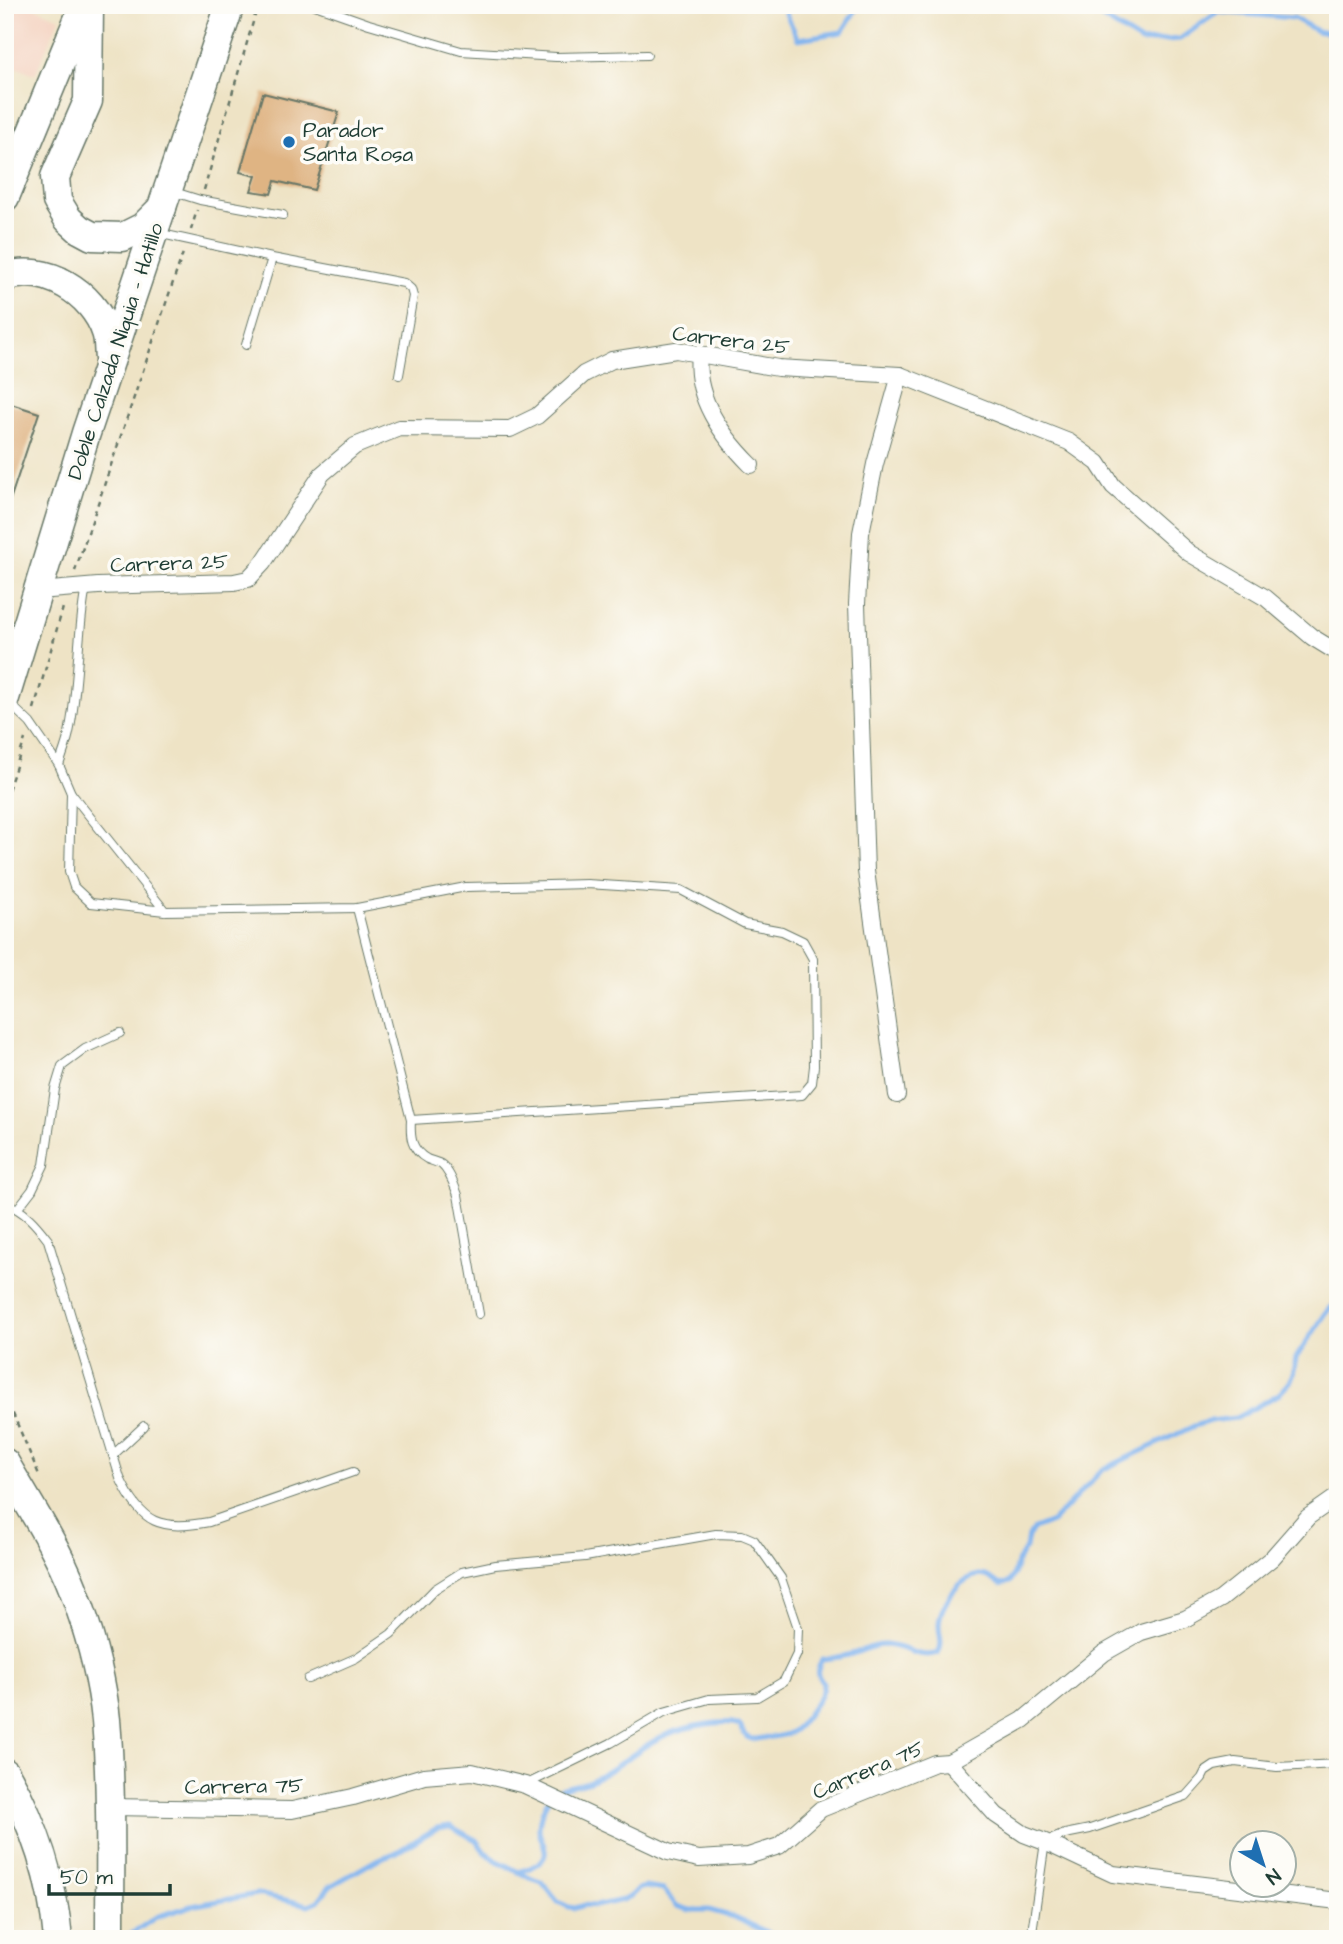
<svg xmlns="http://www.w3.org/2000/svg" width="1343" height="1944" viewBox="0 0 1343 1944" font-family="'Architects Daughter',sans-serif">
<rect width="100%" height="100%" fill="#fdfcf7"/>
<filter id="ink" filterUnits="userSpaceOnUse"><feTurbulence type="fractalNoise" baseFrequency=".0143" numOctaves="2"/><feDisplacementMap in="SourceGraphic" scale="14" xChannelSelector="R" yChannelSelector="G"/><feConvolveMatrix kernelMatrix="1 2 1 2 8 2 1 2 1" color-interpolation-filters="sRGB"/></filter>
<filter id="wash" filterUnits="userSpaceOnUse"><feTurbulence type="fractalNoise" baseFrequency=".00686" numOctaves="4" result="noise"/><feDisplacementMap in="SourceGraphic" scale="28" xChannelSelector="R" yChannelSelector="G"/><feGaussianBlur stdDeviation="1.57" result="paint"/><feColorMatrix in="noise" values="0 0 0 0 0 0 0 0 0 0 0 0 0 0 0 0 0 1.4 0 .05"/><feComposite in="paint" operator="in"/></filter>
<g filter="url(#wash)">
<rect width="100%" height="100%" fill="#eee3c5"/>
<!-- built -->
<path fill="#f4d3c1" d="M 7,5 L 28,5 L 60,18 L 35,74 L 5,64 L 5,10 Z"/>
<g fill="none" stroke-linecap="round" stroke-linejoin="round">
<!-- stream -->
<g stroke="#83b5ef" stroke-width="5">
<path d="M 782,5 L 798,39 L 842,32 L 859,5"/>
<path d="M 1084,5 L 1096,14 L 1141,42 L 1180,39 L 1218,12 L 1294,18 L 1317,31 L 1338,35"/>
<path d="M 519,1872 C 524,1869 530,1869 534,1866 C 556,1855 539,1842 539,1829 C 539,1818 544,1804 552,1795 C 561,1785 580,1786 592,1780 C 623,1766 646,1739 680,1730 C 693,1726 719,1721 733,1723 C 745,1725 739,1731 747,1737 C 751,1740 757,1739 762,1738 C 790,1736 794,1734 810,1711 C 816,1702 824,1694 823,1682 C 814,1673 818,1669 822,1659 C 829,1658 836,1658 843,1656 C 859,1654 868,1645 885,1645 C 904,1646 920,1660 938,1653 C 944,1642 939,1636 939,1625 C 939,1605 963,1570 986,1576 C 991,1578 996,1582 1001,1585 L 1010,1582 L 1014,1575 L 1017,1562 L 1026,1548 L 1028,1536 L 1034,1529 L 1052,1522 L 1102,1470 L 1194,1426 L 1210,1421 L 1236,1418 L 1279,1394 L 1290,1382 L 1293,1375 L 1296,1358 L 1328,1310 L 1338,1302"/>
<path d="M 124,1939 L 156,1917 L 191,1906 L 257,1894 L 309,1905 L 318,1901 L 329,1887 L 378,1859 L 395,1853 L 437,1828 L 450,1826 L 476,1840 L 484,1851 L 494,1859 L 530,1878 L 542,1882 L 558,1902 L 569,1907 L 575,1908 L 585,1905 L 595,1906 L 623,1900 L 631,1896 L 638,1889 L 645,1887 L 664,1890 L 677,1906 L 690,1910 L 709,1910 L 734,1917 L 771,1934 L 776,1939"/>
</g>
</g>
<g id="blocks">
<!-- building -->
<g fill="#dfb483">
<path d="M 263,93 L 339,112 L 314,190 L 275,181 L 271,194 L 251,191 L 256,176 L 240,172 Z"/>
<path d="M 5,402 L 39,413 L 6,512 L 5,512 Z"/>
</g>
</g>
</g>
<g filter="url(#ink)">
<use href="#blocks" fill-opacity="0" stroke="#677767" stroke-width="2"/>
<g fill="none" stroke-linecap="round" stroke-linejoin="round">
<!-- lane casing -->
<g stroke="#677767" stroke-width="10">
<g id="lane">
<path d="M 315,5 L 369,24 L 461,51 L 556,57 L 647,55"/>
<path d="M 171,191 L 200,200 L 283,215"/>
<path d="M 157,233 L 272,258 L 404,283 L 411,289 L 413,296 L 399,375"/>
<path d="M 246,345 L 272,258"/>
<path d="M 7,701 L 30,723 L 59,765 L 71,793 L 69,872 L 74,887 L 91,903 L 165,911 L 357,908 L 466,887 L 587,884 L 681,890 L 745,924 L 782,931 L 803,941 L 813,959 L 814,1066 L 812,1083 L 802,1095 L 411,1120"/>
<path d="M 59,765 C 63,753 68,741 70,728 C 79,682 77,634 86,587"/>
<path d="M 71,793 L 165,911"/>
<path d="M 357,908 L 411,1120 C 410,1137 411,1150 427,1159 C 431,1161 438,1162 442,1165 C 450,1172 454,1185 458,1195 L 479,1314"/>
<path d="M 5,1203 C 25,1211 35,1223 48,1240 L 120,1478 C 141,1524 161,1531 209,1522 L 353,1472"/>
<path d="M 18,1208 L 32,1190 L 44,1165 L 55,1089 L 62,1066 L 85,1049 L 120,1033"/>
<path d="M 113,1455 L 144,1426"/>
<path d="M 308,1679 L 356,1658 L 391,1634 L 435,1589 L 462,1572 L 495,1565 L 585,1557 L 716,1534 L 742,1535 L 754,1540 L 781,1578 L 798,1628 L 797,1654 L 784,1681 L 757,1697 L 709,1699 L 664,1712 L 611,1743 L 527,1784"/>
<path d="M 1031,1939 L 1045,1842 L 1065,1834 L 1090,1829 L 1186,1796 L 1202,1778 L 1205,1772 L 1214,1766 L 1235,1762 L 1277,1767 L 1338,1764"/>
</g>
</g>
<!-- street casing -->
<g stroke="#677767" stroke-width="18">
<g id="street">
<path d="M 699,355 C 694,398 722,436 751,465"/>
<path d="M 39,591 L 98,586 L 234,582 L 248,579 L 263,563 L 322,474 L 355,446 L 399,428 L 510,429 L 537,416 L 584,374 L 612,360 L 676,350 L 778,368 L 900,375 L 1069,442 L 1098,463 L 1113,486 L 1189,553 L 1266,598 L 1312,637 L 1338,653"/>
<path d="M 897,1095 L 866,871 L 857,604 L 861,533 L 875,464 L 900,375"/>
<path d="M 949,1762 L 996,1815 L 1024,1834 L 1045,1842 L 1113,1874 L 1338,1901"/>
<path d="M 110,1807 L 292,1810 L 353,1797 L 424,1776 L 472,1772 L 525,1785 L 668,1852 L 699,1859 L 748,1856 L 779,1846 L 821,1809 L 935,1763 L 949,1762 L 1023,1720 L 1104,1653 L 1141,1632 L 1185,1619 L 1221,1599 L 1272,1558 L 1308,1517 L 1338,1496"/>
</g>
</g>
<!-- highway casing -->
<g stroke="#677767" stroke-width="31">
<g id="highway">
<path d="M 89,5 L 88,101 L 55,177 L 57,201 L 68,219 L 79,229 L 92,236 L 123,237 L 143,227 L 162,208"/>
<path d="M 5,197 L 83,8"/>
<path d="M 5,277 C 46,263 93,293 106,332 C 109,340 108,351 109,359"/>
<path d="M 5,698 L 86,433 L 230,5"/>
<path d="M 5,1463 C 31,1509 63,1555 79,1605 C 92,1642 102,1681 106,1720 C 112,1792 110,1866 110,1939"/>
<path d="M 5,1773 C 34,1823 53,1881 58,1939"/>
</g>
</g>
<!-- path -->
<g stroke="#677767" stroke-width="2.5" stroke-dasharray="5 5" stroke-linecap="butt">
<path d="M 204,190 L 258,5"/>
<path d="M 191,230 L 197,210"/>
<path d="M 75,571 L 184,250"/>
<path d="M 34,709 L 64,604"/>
<path d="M 5,799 L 25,739"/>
<path d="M 5,817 L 11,820 L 5,839"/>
<path d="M 5,1395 L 40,1477"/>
</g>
<!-- lane -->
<use href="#lane" stroke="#fff" stroke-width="8"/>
<!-- street -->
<use href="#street" stroke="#fff" stroke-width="16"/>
<!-- highway -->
<use href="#highway" stroke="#fff" stroke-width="28"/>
</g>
</g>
<!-- markers -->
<circle fill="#1f6fb2" stroke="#fdfcf7" stroke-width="2.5" cx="289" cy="142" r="7"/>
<g text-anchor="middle" stroke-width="7" stroke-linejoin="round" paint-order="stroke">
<!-- poi labels -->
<g font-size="21" fill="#1f3d34" stroke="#fdfcf7" text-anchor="start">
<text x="303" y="137">Parador<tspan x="303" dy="24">Santa Rosa</tspan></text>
</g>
<!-- street labels -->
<g font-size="21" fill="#1f3d34" stroke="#fdfcf7">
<text transform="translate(731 340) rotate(7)" y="7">Carrera 25</text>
<text transform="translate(115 351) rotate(-72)" y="7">Doble Calzada Niquia - Hatillo</text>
<text transform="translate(169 563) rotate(-2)" y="7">Carrera 25</text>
<text transform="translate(868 1770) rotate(-23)" y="7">Carrera 75</text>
<text transform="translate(244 1786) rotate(-1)" y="7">Carrera 75</text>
</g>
</g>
<!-- margin -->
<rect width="1343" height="1944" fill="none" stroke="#fdfcf7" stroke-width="28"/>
<!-- north arrow -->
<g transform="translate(1263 1864) rotate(141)"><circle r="33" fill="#fdfcf7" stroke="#a4b0a9" stroke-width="2"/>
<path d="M0-5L12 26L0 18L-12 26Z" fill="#1f6fb2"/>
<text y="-10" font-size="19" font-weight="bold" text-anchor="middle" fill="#1f3d34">N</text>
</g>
<!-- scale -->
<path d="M49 1884v10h121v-10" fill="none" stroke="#1f3d34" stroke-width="3.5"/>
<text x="60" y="1884" font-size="21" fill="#1f3d34" stroke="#fdfcf7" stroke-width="5" paint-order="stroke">50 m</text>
</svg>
